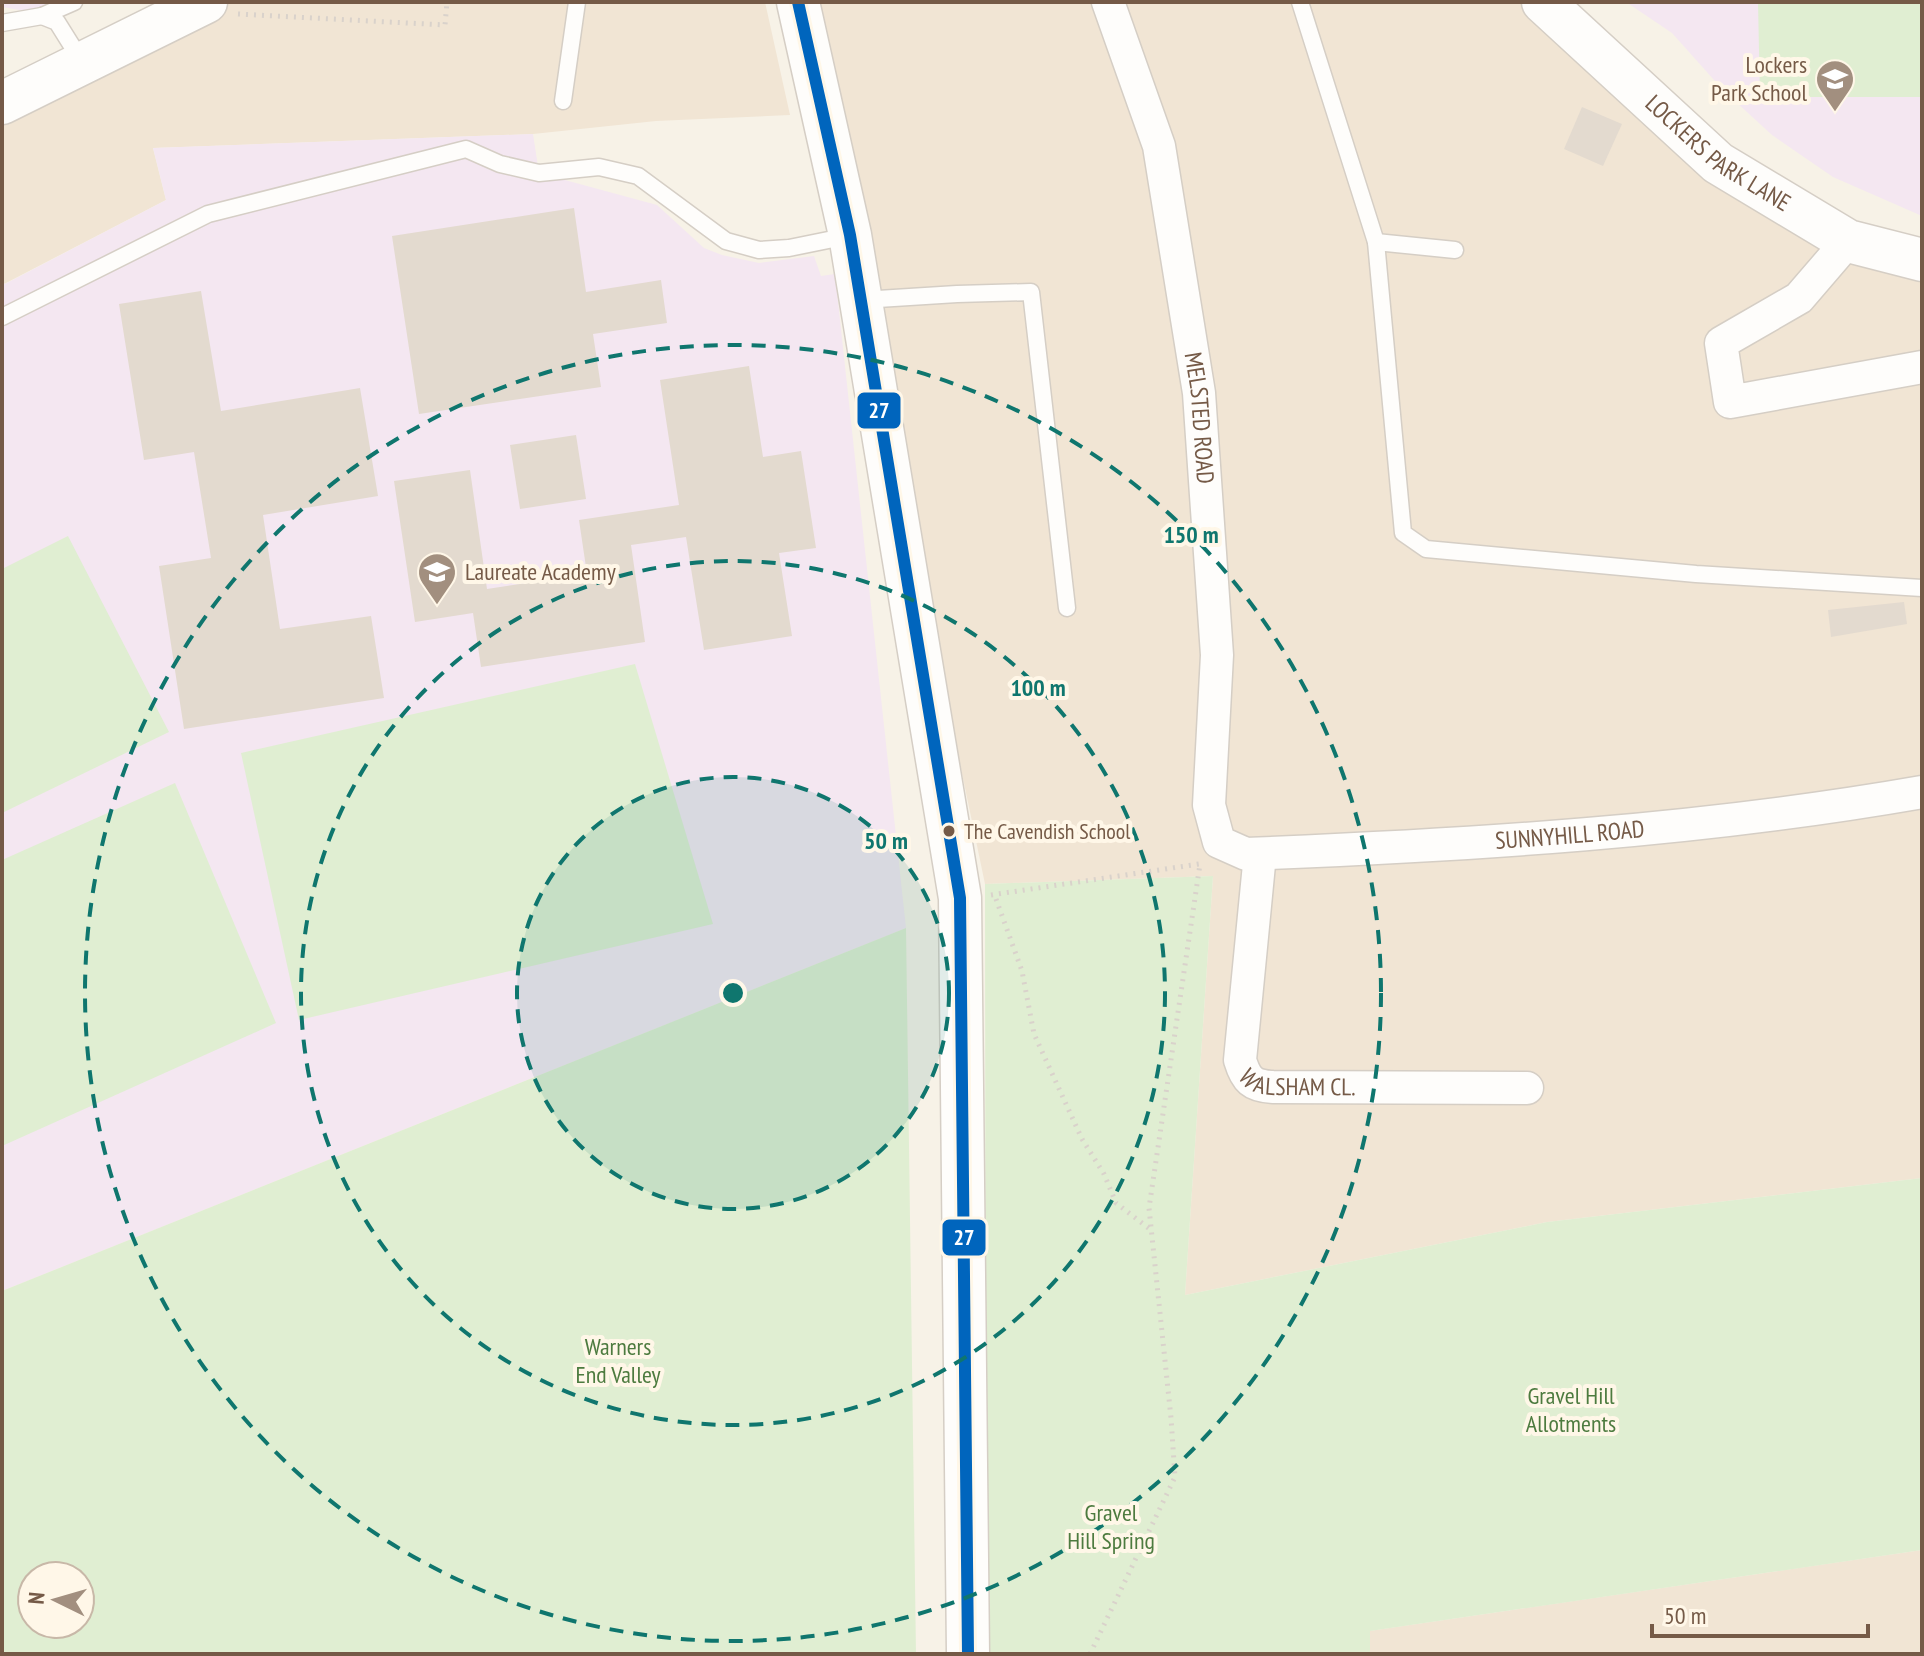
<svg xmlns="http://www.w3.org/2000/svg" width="1924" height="1656" viewBox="0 0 1924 1656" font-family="'PT Sans Narrow',sans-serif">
<rect width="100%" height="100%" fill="#f7f2e7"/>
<!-- residential -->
<g fill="#f1e5d4">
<path d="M 198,2 L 765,2 L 790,115 L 656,121 L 533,134 L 153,148 L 166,200 L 4,284 L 2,281 L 2,81 Z"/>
<path d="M 798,2 L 1543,2 L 1718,163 L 1922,260 L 1922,1178 L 1547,1222 L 1185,1295 L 1213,876 L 985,884 L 850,235 Z"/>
<path d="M 1922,1550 L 1922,1654 L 1370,1654 L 1369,1631 Z"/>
</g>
<!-- education -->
<g fill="#f4e7f1">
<path d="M 2,2 L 49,2 L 38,13 L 2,7 Z"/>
<path d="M 1626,2 L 1922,2 L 1922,216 L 1833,177 L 1772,135 L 1723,90 L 1672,33 Z"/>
<path d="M 533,134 L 539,173 L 657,205 L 704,248 L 722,255 L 759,263 L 814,256 L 821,276 L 835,274 L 906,928 L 2,1291 L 2,281 L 5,284 L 166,200 L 153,148 Z"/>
</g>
<!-- green -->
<g fill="#e0eed2" fill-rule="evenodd">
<path d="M 1758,2 L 1922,2 L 1922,97 L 1760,97 Z"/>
<path d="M 68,536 L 169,732 L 2,813 L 2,569 Z"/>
<path d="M 635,664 L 713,924 L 299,1020 L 241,753 Z"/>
<path d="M 175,783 L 276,1023 L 2,1146 L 2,860 Z"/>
<path d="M 1213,876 L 1185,1295 L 1547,1222 L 1922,1178 L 1922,1550 L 1370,1631 L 1370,1654 L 986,1654 L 985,884 Z"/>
<path d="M 906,928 L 916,1654 L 2,1654 L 2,1291 ZM 80,1576 L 80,1624 L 32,1624 L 32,1576 Z"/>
</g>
<!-- building -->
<g fill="#e3dacf">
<path d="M 1582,107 L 1622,124 L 1603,166 L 1564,149 Z"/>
<path d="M 574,208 L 586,292 L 661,280 L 667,323 L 593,334 L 601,387 L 419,414 L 392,236 Z"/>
<path d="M 201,291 L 221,411 L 360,388 L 378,496 L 263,515 L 280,629 L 371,616 L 384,698 L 184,729 L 159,566 L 211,558 L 194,452 L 144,460 L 119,304 Z"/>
<path d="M 749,366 L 763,457 L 801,451 L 816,548 L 779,553 L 792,636 L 704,650 L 686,537 L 631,545 L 645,642 L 481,667 L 473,613 L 415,622 L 394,481 L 470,470 L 487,589 L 587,574 L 579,520 L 679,505 L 660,380 Z"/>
<path d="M 576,435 L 586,499 L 520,509 L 510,445 Z"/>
<path d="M 1904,602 L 1907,624 L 1831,637 L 1828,610 Z"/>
</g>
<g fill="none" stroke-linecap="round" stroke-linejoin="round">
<!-- service casing -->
<g stroke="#d5cec5" stroke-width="19">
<g id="service">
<path d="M 74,2 L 42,16 L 57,22 L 82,62"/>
<path d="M 1300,2 L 1376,242 L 1403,533 L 1426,549 L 1696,574 L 1922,588"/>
<path d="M 2,23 L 42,16"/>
<path d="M 563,101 L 577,2"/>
<path d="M 1376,242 L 1455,250"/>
<path d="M 862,300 L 957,294 L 1031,292 L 1067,608"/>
<path d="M 2,317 L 208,214 L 466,149 L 500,164 L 539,173 L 599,167 L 638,176 L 726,241 L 759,250 L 789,248 L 848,236"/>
</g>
</g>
<!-- minor casing -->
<g stroke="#d5cec5" stroke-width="35">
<g id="minor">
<path id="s1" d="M 1108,2 L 1159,146 L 1199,393 L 1217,655 L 1209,805 L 1219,842 L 1246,854 C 1472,845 1699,831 1922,792"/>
<path d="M 1848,241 L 1799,298 L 1721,343 L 1730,402 L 1922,367"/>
<path id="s2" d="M 1260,854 L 1240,1060 C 1246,1080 1252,1086 1273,1087 L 1527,1088"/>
</g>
</g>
<!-- tertiary casing -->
<g stroke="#d5cec5" stroke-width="45">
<g id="tertiary">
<path d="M 798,2 L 850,235 L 960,898 L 968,1654"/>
<path id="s3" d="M 1543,2 L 1718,163 L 1848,241 L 1922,260"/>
<path d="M 2,103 L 206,2"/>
</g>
</g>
<!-- path -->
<g stroke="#d9d2cb" stroke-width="5" stroke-dasharray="2 6" stroke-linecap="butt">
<path d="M 238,14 L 445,25 L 447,2"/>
<path d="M 991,895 L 1199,864"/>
<path d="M 996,899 L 1022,971 L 1034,1034 L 1082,1139 L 1104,1174 L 1116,1203 L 1151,1230"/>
<path d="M 1090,1654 L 1175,1477 L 1171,1418 L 1149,1208 L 1200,864"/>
</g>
<!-- service -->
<use href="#service" stroke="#fefdfb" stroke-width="16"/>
<!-- minor -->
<use href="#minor" stroke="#fefdfb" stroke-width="32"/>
<!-- tertiary -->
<use href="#tertiary" stroke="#fefdfb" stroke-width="42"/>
<!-- bus-1 casing -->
<g stroke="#fff7e8" stroke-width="18">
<path id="bus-1" d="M 798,2 L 850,235 L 960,898 L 968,1654"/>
</g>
<!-- bus-1 -->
<use href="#bus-1" stroke="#0065bd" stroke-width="12"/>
</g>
<!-- distance rings -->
<circle cx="733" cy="993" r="216" fill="#0f766e" fill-opacity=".12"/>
<g fill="none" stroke="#0f766e" stroke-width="4" stroke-dasharray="14 10">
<circle cx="733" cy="993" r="216"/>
<circle cx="733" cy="993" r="432"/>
<circle cx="733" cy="993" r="648"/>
</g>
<!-- icons -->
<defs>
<g id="school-pin" transform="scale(2)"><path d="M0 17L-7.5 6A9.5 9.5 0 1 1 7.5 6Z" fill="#a28f7f" stroke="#fff7e8"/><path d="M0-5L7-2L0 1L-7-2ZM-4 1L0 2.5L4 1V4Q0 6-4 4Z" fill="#fff"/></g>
</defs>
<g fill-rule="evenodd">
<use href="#school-pin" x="1835" y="79"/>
<use href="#school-pin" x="437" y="572"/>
</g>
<!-- markers -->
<circle fill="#755a47" stroke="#fff7e8" stroke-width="3" cx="949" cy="831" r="7"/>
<g text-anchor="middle" stroke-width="8" stroke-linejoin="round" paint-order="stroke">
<!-- bus labels -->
<g font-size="22" fill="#755a47" stroke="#fff7e8" text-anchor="start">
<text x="964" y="839">The Cavendish School</text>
</g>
<!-- poi labels -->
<g font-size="24" fill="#755a47" stroke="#fff7e8" text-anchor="end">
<text x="1807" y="73">Lockers<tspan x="1807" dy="28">Park School</tspan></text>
<text x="465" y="580" text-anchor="start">Laureate Academy</text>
</g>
<!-- street labels -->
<g font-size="24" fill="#755a47" stroke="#fff7e8">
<text dy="8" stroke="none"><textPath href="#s3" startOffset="232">LOCKERS PARK LANE</textPath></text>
<text dy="8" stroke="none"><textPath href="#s1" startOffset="428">MELSTED ROAD</textPath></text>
<text dy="8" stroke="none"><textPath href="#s1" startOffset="1208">SUNNYHILL ROAD</textPath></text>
<text dy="8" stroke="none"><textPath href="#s2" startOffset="278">WALSHAM CL.</textPath></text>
</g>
<!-- park labels -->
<g font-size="24" fill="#4d7b3f" stroke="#fff7e8">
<text x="618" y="1355">Warners<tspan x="618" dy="28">End Valley</tspan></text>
<text x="1571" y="1404">Gravel Hill<tspan x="1571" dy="28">Allotments</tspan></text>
<text x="1111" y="1521">Gravel<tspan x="1111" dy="28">Hill Spring</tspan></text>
</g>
</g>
<circle cx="733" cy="993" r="12" fill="#0f766e" stroke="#fff7e8" stroke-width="4"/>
<g font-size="24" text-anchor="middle" font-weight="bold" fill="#0f766e" stroke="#fff7e8" stroke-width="8" stroke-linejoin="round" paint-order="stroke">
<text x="1191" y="543">150 m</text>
<text x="1038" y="696">100 m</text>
<text x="886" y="849">50 m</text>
</g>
<g stroke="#fff7e8" stroke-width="3">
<rect x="856" y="391" width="46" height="39" rx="8" fill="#0065bd"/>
<rect x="941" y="1218" width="46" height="39" rx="8" fill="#0065bd"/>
</g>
<g font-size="22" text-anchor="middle" font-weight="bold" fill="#fff">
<text x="879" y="418">27</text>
<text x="964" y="1245">27</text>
</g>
<!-- border -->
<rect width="1924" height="1656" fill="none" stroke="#755a47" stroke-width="8"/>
<!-- north arrow -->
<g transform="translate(56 1600) rotate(275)"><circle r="38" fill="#fff7e8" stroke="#c8b8a8" stroke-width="2"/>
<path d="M0-6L14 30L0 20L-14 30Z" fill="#a28f7f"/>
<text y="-12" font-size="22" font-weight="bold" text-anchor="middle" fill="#755a47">N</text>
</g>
<!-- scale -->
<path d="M1652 1624v12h216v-12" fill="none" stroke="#755a47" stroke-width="4"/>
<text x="1664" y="1624" font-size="24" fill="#755a47" stroke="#fff7e8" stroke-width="6" paint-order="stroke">50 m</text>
</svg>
